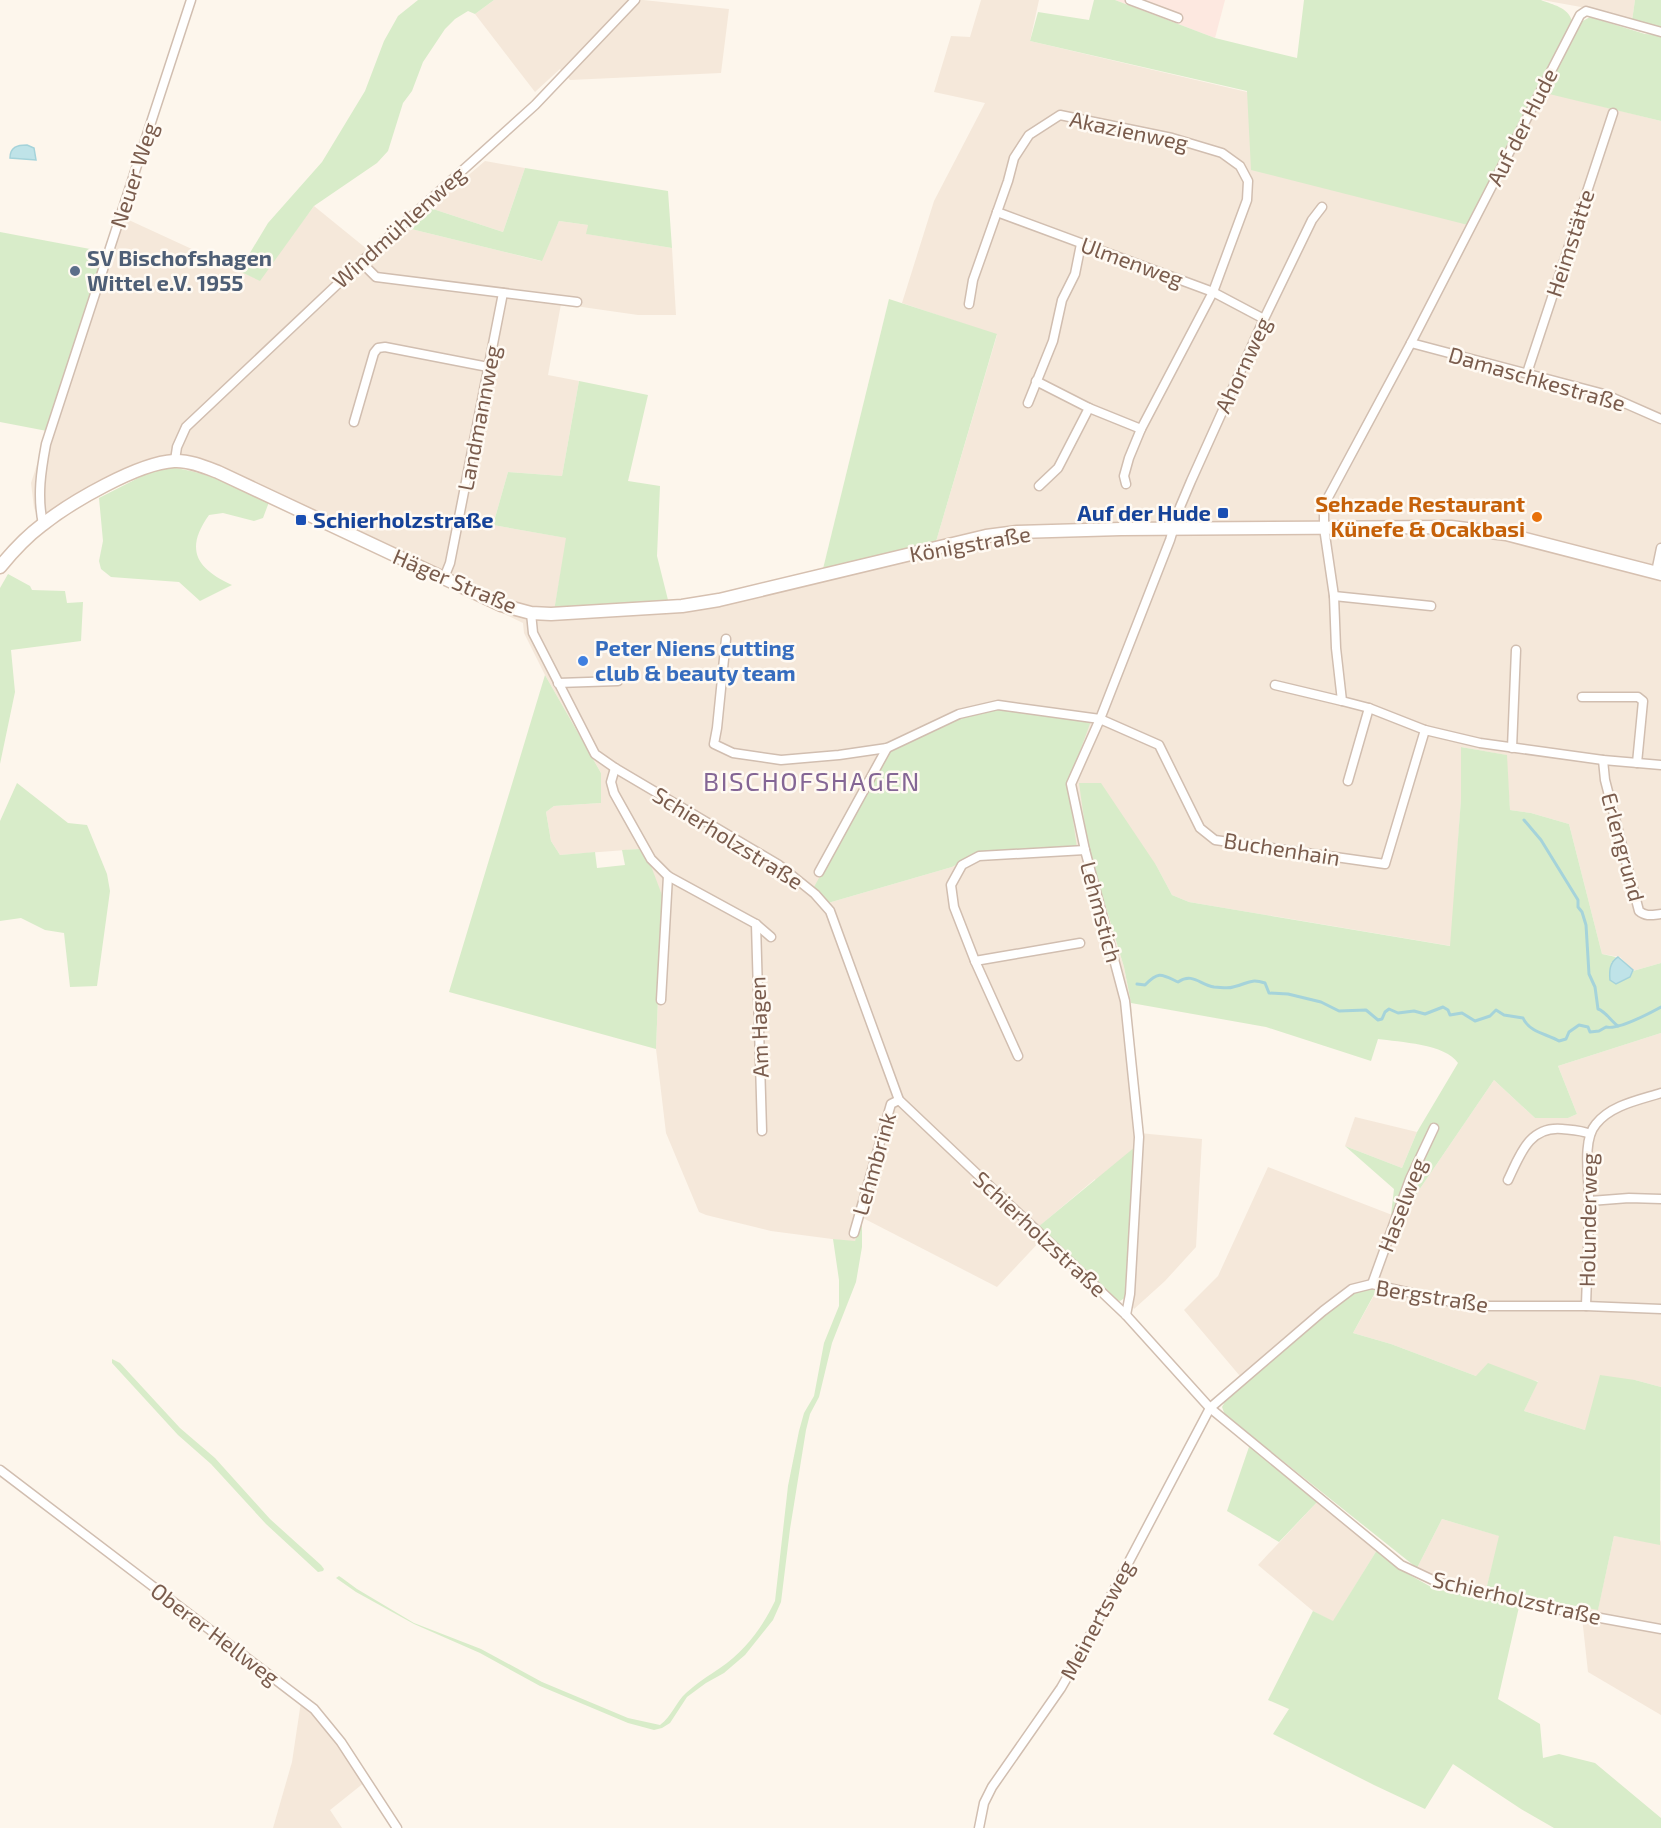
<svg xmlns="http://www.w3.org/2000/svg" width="1661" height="1828" viewBox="0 0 1661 1828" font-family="'Exo 2',sans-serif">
<rect width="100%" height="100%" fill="#fdf6ec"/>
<!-- residential -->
<g fill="#f5e8da" fill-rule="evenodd">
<path d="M 494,0 L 643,0 L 729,9 L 721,73 L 570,80 L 560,69 L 535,92 L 475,14 Z"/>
<path d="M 981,0 L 1039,0 L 1030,41 L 1247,92 L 1537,90 L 1661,121 L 1661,963 L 1633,971 L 1620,957 L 1602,954 L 1569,824 L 1531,813 L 1510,810 L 1506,755 L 1461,747 L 1461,799 L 1451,946 L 1189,902 L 1172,895 L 1156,865 L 1080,783 L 1088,848 L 1124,967 L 1131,1003 L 1139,1133 L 1202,1139 L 1196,1247 L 1165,1281 L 1134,1309 L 1126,1297 L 1095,1179 L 1036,1229 L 1044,1237 L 997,1287 L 863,1218 L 855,1242 L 771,1231 L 706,1215 L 699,1212 L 666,1133 L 656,1049 L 662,895 L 639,849 L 560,855 L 551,841 L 546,812 L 554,806 L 601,803 L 601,773 L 545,675 L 524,633 L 523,623 L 216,477 L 194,470 L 169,467 L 125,483 L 66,514 L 44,530 L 34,508 L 31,483 L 118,215 L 259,280 L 314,206 L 378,258 L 407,228 L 541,261 L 559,221 L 588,225 L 587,234 L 672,248 L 676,315 L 638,315 L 561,304 L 548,375 L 579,381 L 562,476 L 508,472 L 493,525 L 567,538 L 554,611 L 719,599 L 935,545 L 997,335 L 902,303 L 934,201 L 985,103 L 934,92 L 951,36 L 970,37 ZM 1068,784 L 978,853 L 952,867 L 828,903 Z"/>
<path d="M 1542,0 L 1635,0 L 1632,21 L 1581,7 Z"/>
<path d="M 485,161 L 525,168 L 503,232 L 430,208 Z"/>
<path d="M 1661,1033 L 1661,1387 L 1635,1380 L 1585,1430 L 1524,1411 L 1538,1381 L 1476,1376 L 1391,1344 L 1353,1333 L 1377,1290 L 1245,1382 L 1184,1310 L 1218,1276 L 1268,1167 L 1400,1218 L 1494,1080 L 1535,1118 L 1568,1118 L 1577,1114 L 1558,1066 Z"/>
<path d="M 1355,1117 L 1417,1132 L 1402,1168 L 1345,1146 Z"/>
<path d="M 1319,1500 L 1377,1550 L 1333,1622 L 1313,1611 L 1258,1565 Z"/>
<path d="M 1442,1519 L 1500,1536 L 1486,1590 L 1438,1579 L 1417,1568 Z"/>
<path d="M 1614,1536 L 1659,1544 L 1661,1540 L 1661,1715 L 1588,1672 L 1581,1608 L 1598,1609 Z"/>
<path d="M 302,1695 L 316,1705 L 330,1720 L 370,1778 L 330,1810 L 342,1828 L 273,1828 L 292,1762 Z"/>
</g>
<!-- commercial -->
<path fill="#fde8e0" d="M 1115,0 L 1225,0 L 1215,38 Z"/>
<!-- green -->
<g fill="#d8ecc9">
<path d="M 418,0 L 494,0 L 475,14 L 468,11 L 455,19 L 445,29 L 423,62 L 412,91 L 403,103 L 388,151 L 377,163 L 314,206 L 260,281 L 239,271 L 268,223 L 322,162 L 365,91 L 384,41 L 398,16 Z"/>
<path d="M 1094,0 L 1115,0 L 1215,38 L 1297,58 L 1304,0 L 1541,0 C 1553,5 1568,7 1572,21 L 1468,225 L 1251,170 L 1247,91 L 1030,41 L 1038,12 L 1089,20 Z"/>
<path d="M 1635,0 L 1661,0 L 1661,27 L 1632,21 Z"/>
<path d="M 1590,17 L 1645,34 L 1661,35 L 1661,121 L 1545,93 L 1581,22 Z"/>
<path d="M 525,168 L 668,191 L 672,248 L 586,234 L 588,225 L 559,221 L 542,261 L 407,228 L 430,208 L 503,232 Z"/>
<path d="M 0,232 L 106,252 L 47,431 L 0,422 Z"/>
<path d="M 889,299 L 997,334 L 935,545 L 822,573 Z"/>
<path d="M 579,381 L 648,395 L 628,481 L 660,486 L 657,556 L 669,604 L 554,611 L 566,538 L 493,525 L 508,472 L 562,476 Z"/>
<path d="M 169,467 C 208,472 234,486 269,502 L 263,518 L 254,521 L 223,513 L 209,515 C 184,550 197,569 232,585 L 200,601 L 179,582 L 111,577 L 101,569 L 99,561 L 103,541 L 99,498 L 150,472 Z"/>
<path d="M 8,574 L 30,586 L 32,590 L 65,591 L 67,603 L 83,602 L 81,641 L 11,650 L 15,692 L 0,764 L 0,588 Z"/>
<path d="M 545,675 L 601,773 L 601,803 L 554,806 L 546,812 L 551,841 L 560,855 L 595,852 L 597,868 L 625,865 L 622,850 L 639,849 L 651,866 L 662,895 L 656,1049 L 449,992 Z"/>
<path d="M 991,708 L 1091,721 L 1068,784 L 1077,848 L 978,853 L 952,867 L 828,903 L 814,887 L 890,750 L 960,716 Z"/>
<path d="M 1461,747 L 1507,755 L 1510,810 L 1531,813 L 1569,824 L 1602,954 L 1616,957 L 1611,963 L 1630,977 L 1633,971 L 1661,963 L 1661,1033 L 1558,1066 L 1577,1114 L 1568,1118 L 1535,1118 L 1494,1080 L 1400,1218 L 1391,1215 L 1394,1189 L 1345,1146 L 1402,1168 L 1417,1132 L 1458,1063 C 1446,1044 1399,1042 1378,1039 L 1371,1061 L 1266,1027 L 1131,1003 L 1124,967 L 1088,848 L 1079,783 L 1101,783 L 1156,865 L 1172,895 L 1189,902 L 1450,946 L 1461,799 Z"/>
<path d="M 17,783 L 68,823 L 87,825 L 107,874 L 110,891 L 97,986 L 70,987 L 64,933 L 45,930 L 21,918 L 0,921 L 0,821 Z"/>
<path d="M 1135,1147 L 1129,1276 L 1126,1297 L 1120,1301 L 1115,1299 L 1038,1227 Z"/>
<path d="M 862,1218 L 862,1247 L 856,1282 L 832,1343 L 819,1397 L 810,1414 L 806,1430 L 790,1529 L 781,1602 L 773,1620 L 745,1655 L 724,1673 L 706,1683 L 687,1697 L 670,1723 L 662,1728 L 654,1730 L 628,1723 L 540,1686 L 480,1653 L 414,1624 L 356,1592 L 336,1578 L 339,1576 L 342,1578 L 357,1589 L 414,1623 L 481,1649 L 542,1682 L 628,1718 L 660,1725 C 672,1716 676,1702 686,1693 C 697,1683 708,1676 720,1668 C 745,1651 762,1628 775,1601 L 788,1486 L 799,1431 L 804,1413 L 814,1396 L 824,1343 L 839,1306 L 839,1280 L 833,1239 L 855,1241 Z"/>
<path d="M 1374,1288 L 1377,1289 L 1353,1333 L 1391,1344 L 1476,1376 L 1488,1363 L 1538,1382 L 1524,1411 L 1585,1430 L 1600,1375 L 1635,1380 L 1661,1387 L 1660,1545 L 1614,1536 L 1598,1610 L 1486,1590 L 1499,1536 L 1442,1519 L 1417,1568 L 1225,1415 L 1222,1407 L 1226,1400 L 1335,1306 L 1354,1293 Z"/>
<path d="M 112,1359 L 120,1363 L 180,1428 L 215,1458 L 270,1519 L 321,1565 L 324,1569 L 323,1571 L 318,1572 L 266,1524 L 211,1464 L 178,1435 L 112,1363 Z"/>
<path d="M 1250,1444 L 1319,1500 L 1279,1542 L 1227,1511 Z"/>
<path d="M 1377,1550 L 1408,1574 L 1433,1588 L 1519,1607 L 1498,1699 L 1540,1724 L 1543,1758 L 1559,1754 L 1595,1763 L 1661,1818 L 1661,1828 L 1554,1828 L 1521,1809 L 1453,1764 L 1425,1809 L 1374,1785 L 1273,1734 L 1289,1709 L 1268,1700 L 1313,1611 L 1333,1621 Z"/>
</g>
<!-- water -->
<g fill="#bfe3e8" stroke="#a5d3da" stroke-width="1.5">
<path d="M 27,145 L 34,148 L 36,160 L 10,158 C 10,147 17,145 27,145 Z"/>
<path d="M 1618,957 L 1633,970 L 1630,977 L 1616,984 L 1610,980 C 1609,970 1610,962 1618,957 Z"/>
</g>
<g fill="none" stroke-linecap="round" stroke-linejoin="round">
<!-- stream -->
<g stroke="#a5d3da" stroke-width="3">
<path d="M 1524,820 L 1541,840 L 1578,900 L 1578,907 L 1582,912 L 1586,925 L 1589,974 L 1595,987 L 1598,1009 C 1605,1011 1611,1021 1618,1026"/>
<path d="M 1137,984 L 1145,985 C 1159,971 1161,974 1178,982 C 1193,972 1200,985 1214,987 C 1220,987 1228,989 1233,987 C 1248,984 1249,978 1265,983 L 1269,993 L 1288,994 L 1321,1002 L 1339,1011 L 1366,1010 L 1378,1020 L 1382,1019 L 1385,1012 L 1389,1009 L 1398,1013 L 1414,1011 L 1425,1014 L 1443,1007 L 1448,1010 L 1450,1015 L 1462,1013 L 1475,1021 L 1490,1016 L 1496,1010 L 1504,1015 L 1523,1018 C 1529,1032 1547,1034 1559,1041 L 1566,1039 L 1569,1032 L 1579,1025 L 1588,1027 L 1590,1032 L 1599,1031 L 1606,1027 C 1618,1030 1650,1013 1661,1007"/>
</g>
<!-- minor casing -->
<g stroke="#d1beb0" stroke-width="11">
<g id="minor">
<path d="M 1130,0 L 1178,18"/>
<path d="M 1661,32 L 1586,11 L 1580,15 L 1411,343 L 1324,505 L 1324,528 L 1334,596 L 1336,648 L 1342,701 L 1369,708 L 1425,730 L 1480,743 L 1603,760 L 1661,765"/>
<path d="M 997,212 L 1213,292 L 1264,319"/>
<path d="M 361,262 L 376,277 L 577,302"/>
<path d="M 969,304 L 973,280 L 1008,181 L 1014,158 L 1029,135 L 1060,115 L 1172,138 L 1222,153 L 1240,166 L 1248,181 L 1247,200 L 1213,292 L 1141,429 L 1129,458 L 1124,476 L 1126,484"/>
<path d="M 1411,343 L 1604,394 L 1661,419"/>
<path d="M 1527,373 L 1613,113"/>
<path d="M 1036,381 L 1089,408 L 1141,429"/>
<path d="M 1028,403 L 1053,341 L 1062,300 L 1075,274 L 1081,244"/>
<path d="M 354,422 L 374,353 L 378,348 L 385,347 L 488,367"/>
<path d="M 175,460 L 177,447 L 186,427 L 361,262 L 535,105 L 635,0"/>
<path d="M 1039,486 L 1058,468 L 1089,408"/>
<path d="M 43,524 C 37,496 41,471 46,444 L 191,0"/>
<path d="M 1656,572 L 1661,548"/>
<path d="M 444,578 L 450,563 L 503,293"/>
<path d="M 1334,596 L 1431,606"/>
<path d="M 531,613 L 533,633 L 595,754 L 615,768 L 779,865 L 815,894 L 830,911 L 899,1100 L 1126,1315 L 1210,1408 L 1401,1565 L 1437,1582 L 1584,1615 L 1661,1629"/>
<path d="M 726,639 L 717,728 L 714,744 L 733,753 L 781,760 L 839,755 L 887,748 L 959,714 L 998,705 L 1100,719 L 1159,745 L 1200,828 L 1215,840 L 1385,864 L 1425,730"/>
<path d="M 558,683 L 618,681"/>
<path d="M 1275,685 L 1342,701"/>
<path d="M 1582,697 L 1638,697 L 1643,701 L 1637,763"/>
<path d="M 1512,748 L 1516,650"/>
<path d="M 1603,760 L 1605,780 L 1639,911 C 1646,917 1652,915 1661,914"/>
<path d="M 615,768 L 611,782 L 614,793 L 651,859 L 668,876 L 756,924 L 771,937"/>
<path d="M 1348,781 L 1369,708"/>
<path d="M 819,872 L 887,748"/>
<path d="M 756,924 L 762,1131"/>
<path d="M 975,961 L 1080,943"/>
<path d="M 661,1000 L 668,876"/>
<path d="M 1018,1056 L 975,961 L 954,907 L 951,885 L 962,865 L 979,856 L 1085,850"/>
<path d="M 1508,1180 C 1520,1155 1529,1126 1562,1129 C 1572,1130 1581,1130 1590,1134"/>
<path d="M 1590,1201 L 1629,1198 L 1661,1199"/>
<path d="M 854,1233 L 891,1104 L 899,1100"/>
<path d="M 1372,1284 L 1410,1179 L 1434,1128"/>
<path d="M 1586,1306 C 1587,1272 1589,1238 1589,1205 C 1590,1183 1581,1141 1596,1124 C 1611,1105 1639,1100 1661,1093"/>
<path d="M 1126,1315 L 1130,1294 L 1139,1137 L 1125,1001 L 1085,850 L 1071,784 L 1100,719 L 1170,540 L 1180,507 L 1191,481 L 1264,319 L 1312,220 L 1322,207"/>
<path d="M 0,1470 L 314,1709 L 341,1742 L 397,1828"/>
<path d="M 979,1828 L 984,1803 L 992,1787 L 1061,1688 L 1077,1660 L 1210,1408 L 1323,1311 L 1352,1289 L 1372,1284 L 1469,1306 L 1586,1306 L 1661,1309"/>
</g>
</g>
<!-- secondary casing -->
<g stroke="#d6c0b0" stroke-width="15">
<path id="secondary" d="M 0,567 C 13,551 26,537 42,525 C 71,502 138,463 174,461 C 188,460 205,467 218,472 L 501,605 L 531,613 L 551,614 L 682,606 L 719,600 L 986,536 L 1017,532 L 1121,529 L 1451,527 L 1506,534 L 1661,574"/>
</g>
<!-- minor -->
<use href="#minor" stroke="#fff" stroke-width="8"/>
<!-- secondary -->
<use href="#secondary" stroke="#fff" stroke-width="12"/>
</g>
<!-- markers -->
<circle fill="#5c6f8a" stroke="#fffaf3" stroke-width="2" cx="75" cy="271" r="6"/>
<g fill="#1a4fb4" stroke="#fffaf3" stroke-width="2">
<rect x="1217" y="507" width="12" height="12" rx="3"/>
<rect x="295" y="514" width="12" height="12" rx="3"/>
</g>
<circle fill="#e8710a" stroke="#fffaf3" stroke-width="2" cx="1537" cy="517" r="6"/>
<circle fill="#3f7fe0" stroke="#fffaf3" stroke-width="2" cx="583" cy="661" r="6"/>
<g text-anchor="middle" stroke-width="5" stroke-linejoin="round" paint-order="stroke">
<!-- street labels -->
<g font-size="22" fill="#7a5c4d" stroke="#fffaf3">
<text transform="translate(1522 127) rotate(-63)" y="8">Auf der Hude</text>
<text transform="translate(1129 131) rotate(12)" y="8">Akazienweg</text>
<text transform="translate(134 175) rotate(-72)" y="8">Neuer Weg</text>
<text transform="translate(399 227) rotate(-42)" y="8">Windmühlenweg</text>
<text transform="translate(1570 243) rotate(-72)" y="8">Heimstätte</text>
<text transform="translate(1132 262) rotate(20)" y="8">Ulmenweg</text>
<text transform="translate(1243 365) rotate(-65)" y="8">Ahornweg</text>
<text transform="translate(1537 379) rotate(16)" y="8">Damaschkestraße</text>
<text transform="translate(479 418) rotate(-79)" y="8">Landmannweg</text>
<text transform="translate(970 544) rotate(-10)" y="8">Königstraße</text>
<text transform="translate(455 581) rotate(23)" y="8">Häger Straße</text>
<text transform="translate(728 838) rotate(32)" y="8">Schierholzstraße</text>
<text transform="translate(1623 847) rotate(75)" y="8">Erlengrund</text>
<text transform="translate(1282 849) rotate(9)" y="8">Buchenhain</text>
<text transform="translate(1101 912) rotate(75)" y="8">Lehmstich</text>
<text transform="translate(759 1027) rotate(-92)" y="8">Am Hagen</text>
<text transform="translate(874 1164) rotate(-74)" y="8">Lehmbrink</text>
<text transform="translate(1402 1205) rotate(-69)" y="8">Haselweg</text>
<text transform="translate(1588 1220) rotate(-89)" y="8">Holunderweg</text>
<text transform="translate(1040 1234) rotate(43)" y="8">Schierholzstraße</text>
<text transform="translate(1432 1296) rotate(9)" y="8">Bergstraße</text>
<text transform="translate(1517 1598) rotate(13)" y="8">Schierholzstraße</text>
<text transform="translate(1097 1620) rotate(-62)" y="8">Meinertsweg</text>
<text transform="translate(215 1634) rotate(37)" y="8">Oberer Hellweg</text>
</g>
<!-- service labels -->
<g font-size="22" font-weight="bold" fill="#4e5e75" stroke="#fffaf3" text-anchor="start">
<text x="87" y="266">SV Bischofshagen<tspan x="87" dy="25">Wittel e.V. 1955</tspan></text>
</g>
<!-- food labels -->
<g font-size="22" font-weight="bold" fill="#c56008" stroke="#fffaf3" text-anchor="end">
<text x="1525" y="512">Sehzade Restaurant<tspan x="1525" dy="25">Künefe &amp; Ocakbasi</tspan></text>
</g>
<!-- transit labels -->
<g font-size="22" font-weight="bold" fill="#164399" stroke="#fffaf3" text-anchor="end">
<text x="1211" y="521">Auf der Hude</text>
<text x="313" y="528" text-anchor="start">Schierholzstraße</text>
</g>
<!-- shop labels -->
<g font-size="22" font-weight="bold" fill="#366cbe" stroke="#fffaf3" text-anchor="start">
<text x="595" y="656">Peter Niens cutting<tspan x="595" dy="25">club &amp; beauty team</tspan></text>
</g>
<!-- quarter labels -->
<g font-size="26" letter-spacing="1.5" fill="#846695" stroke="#fffaf3">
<text x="812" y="791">BISCHOFSHAGEN</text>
</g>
</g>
</svg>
